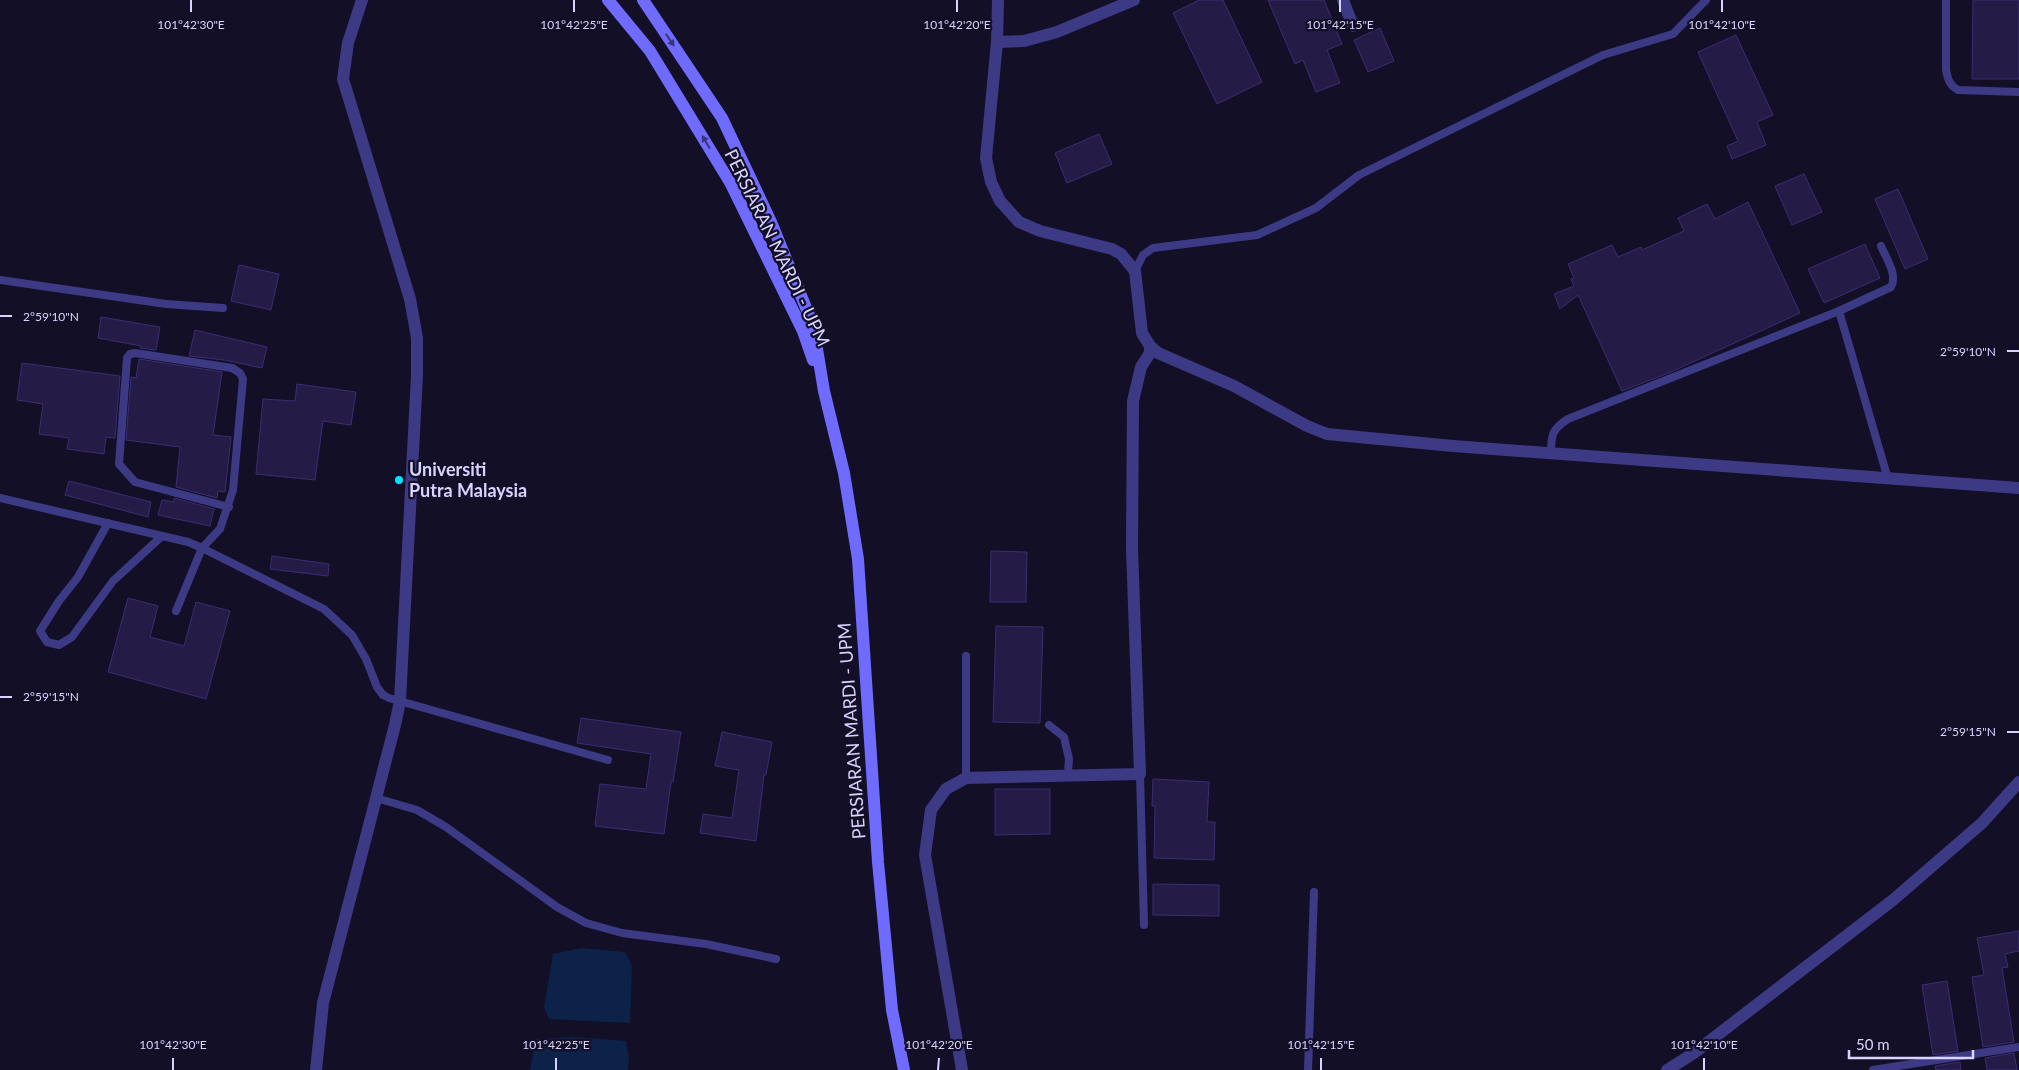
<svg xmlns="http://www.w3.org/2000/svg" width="2019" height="1070" viewBox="0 0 2019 1070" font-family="Lato,sans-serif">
<rect width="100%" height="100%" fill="#130f26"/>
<!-- water -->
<g fill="#0c2248">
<path d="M 581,948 L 625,952 L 632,966 L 630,1023 L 549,1019 L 544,1007 L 553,954 Z"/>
<path d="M 574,1037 L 626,1041 L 629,1058 L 628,1070 L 530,1070 L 536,1039 Z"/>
</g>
<!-- building -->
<g fill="#241b47" stroke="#3b2d73">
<path d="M 1199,0 L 1223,0 L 1262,82 L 1217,104 L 1173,13 Z"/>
<path d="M 1268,0 L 1324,0 L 1342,44 L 1327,50 L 1340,83 L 1316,92 L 1303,60 L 1295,64 Z"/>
<path d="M 1973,0 L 2019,0 L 2019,79 L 1972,79 Z"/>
<path d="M 1380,28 L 1394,61 L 1368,72 L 1354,40 Z"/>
<path d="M 1736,35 L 1773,115 L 1757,122 L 1766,145 L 1732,159 L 1727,146 L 1738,141 L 1698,52 Z"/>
<path d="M 1099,134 L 1112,164 L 1067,183 L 1055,153 Z"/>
<path d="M 1804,174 L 1822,212 L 1792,225 L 1775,186 Z"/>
<path d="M 1898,189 L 1928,259 L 1905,269 L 1875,199 Z"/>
<path d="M 1748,202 L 1800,313 L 1671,372 L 1622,391 L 1578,295 L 1560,309 L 1554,294 L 1574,286 L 1571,279 L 1574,278 L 1568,264 L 1612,245 L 1618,257 L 1641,247 L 1642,250 L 1684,231 L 1678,218 L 1707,204 L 1715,219 Z"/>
<path d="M 1865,244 L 1880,278 L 1824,303 L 1808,269 Z"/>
<path d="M 239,265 L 279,274 L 271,310 L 231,301 Z"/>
<path d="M 101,317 L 160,327 L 156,350 L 140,348 L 141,346 L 98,338 Z"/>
<path d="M 195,330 L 267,347 L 262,368 L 224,360 L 189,356 Z"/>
<path d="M 139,359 L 222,372 L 213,435 L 231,437 L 225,492 L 218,491 L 217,498 L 176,487 L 180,447 L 126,440 L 131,377 L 136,378 Z"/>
<path d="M 22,363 L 120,376 L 115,438 L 106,437 L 104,454 L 67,449 L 69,438 L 39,434 L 43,404 L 17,400 Z"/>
<path d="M 297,384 L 356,392 L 351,425 L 323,421 L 315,480 L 256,474 L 263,399 L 295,401 Z"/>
<path d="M 69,481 L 151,502 L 148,517 L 65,495 Z"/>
<path d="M 174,498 L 214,509 L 210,526 L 158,515 L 162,500 L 174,502 Z"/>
<path d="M 991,551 L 1027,552 L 1026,602 L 990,602 Z"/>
<path d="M 272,556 L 329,564 L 328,576 L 270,569 Z"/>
<path d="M 128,598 L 158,606 L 150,637 L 184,646 L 196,602 L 230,611 L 206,699 L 108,672 Z"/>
<path d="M 996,626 L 1043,627 L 1040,723 L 993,722 Z"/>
<path d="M 581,718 L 681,732 L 673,782 L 671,782 L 664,834 L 595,826 L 600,784 L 646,789 L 651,754 L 577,743 Z"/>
<path d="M 722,732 L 772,742 L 766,775 L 764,775 L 756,841 L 700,833 L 703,814 L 732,818 L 739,770 L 715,766 Z"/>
<path d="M 1153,779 L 1209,782 L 1207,822 L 1215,822 L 1214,860 L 1154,858 L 1155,806 L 1152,806 Z"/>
<path d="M 995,789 L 1050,789 L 1050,834 L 995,835 Z"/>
<path d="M 1153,884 L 1219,885 L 1219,916 L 1153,915 Z"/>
<path d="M 2019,931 L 2019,951 L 2005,954 L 2008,967 L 2002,968 L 2014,1042 L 1983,1047 L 1972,977 L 1984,975 L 1977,938 Z"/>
<path d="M 1947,981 L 1958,1051 L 1933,1055 L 1922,985 Z"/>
<path d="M 2014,1053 L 2017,1070 L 1987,1070 L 1985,1058 Z"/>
<path d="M 1960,1062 L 1961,1070 L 1936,1070 L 1935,1066 Z"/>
</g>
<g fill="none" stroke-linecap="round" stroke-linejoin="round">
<!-- lane -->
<g stroke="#3d3a85" stroke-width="8">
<path d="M 1946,0 L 1946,70 C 1948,79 1949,85 1958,90 L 2019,92"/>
<path d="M 1135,271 L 1143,255 L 1153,248 L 1257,235 L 1316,208 L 1359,175 L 1603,55 L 1673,34 L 1706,0"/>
<path d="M 0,280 L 166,304 L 223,308"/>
<path d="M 1839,311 L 1891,287 C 1898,275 1886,258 1881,246"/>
<path d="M 1551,454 C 1551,435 1552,429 1568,419 L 1839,311 L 1888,479"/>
<path d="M 0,498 L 188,542 L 202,548 L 324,609 L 352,635 L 366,659 L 377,687 L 383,695 L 389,698 L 608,760"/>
<path d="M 108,523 L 78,577 L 59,601 L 40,631 L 47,642 L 59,645 L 72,637 L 113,581 L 162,536"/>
<path d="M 176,611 L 202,548 L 220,529 L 233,490 L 243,379 L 240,373 L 232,368 L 135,353 L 130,354 L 127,358 L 119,464 L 135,482 L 229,507"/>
<path d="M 1049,725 L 1064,737 L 1069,759 L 1068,774"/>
<path d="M 1140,774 L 1144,925"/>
<path d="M 966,778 L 966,656"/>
<path d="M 376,798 L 417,810 L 446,827 L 557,907 L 586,923 L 622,933 L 706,944 L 776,959"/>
<path d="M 1308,1070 L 1314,892"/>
<path d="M 1873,1070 L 2019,1047"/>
</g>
<!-- street -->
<g stroke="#3d3a85" stroke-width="12">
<path d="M 1343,0 L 1353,26"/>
<path d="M 997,42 L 1024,41 L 1057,32 L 1134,0"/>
<path d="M 1150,346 L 1158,353 L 1234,386 L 1307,426 L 1327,434 L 1453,446 L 2019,488"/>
<path d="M 316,1070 L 323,1003 L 395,725 L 400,701 L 417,375 L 417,338 L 410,299 L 343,79 L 348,43 L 362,0"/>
<path d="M 962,1070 L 925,855 L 931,810 L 946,789 L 966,778 L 1140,774 L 1132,549 L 1133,401 L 1141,367 L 1150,353 L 1150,346 L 1142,333 L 1135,271 L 1121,254 L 1112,249 L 1040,231 L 1019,222 L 1000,201 L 991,182 L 986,158 L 997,42 L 998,0"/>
<path d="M 1667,1070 L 1694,1053 L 1893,900 L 1982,823 L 2019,782"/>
</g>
<!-- secondary -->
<g stroke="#6f6bff" stroke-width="12">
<path d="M 608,0 L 650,51 L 731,184 L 803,331 L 813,360"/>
<path d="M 643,0 L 722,118 L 771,222 L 813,325 L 824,391 L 844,473 L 858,559 L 878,862 L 892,1010 L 904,1070"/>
</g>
</g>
<!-- one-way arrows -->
<defs><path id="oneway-solid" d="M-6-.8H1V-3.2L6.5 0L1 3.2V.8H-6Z" transform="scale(1.25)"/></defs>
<g fill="#38347d">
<use href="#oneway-solid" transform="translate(670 40) rotate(56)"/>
<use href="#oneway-solid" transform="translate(706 142) rotate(-121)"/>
</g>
<!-- ticks -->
<path fill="none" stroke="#d9d4ff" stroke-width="2" d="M 191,12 L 191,0M 574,12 L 574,0M 957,12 L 957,0M 1340,12 L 1340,0M 1722,12 L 1722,0M 0,316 L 12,316M 2007,351 L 2019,351M 0,697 L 12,697M 2007,732 L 2019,732M 173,1070 L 173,1058M 556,1070 L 556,1058M 938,1070 L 939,1058M 1321,1070 L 1321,1058M 1704,1070 L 1704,1058"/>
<!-- markers -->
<circle fill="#00e5ff" stroke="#130f26" stroke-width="2" cx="399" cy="480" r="5"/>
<g text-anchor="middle" stroke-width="4.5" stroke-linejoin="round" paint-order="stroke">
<!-- street labels -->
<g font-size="18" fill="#d9d4ff" stroke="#130f26">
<text transform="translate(777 248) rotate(64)" y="6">PERSIARAN MARDI - UPM</text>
<text transform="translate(852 731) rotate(-94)" y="6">PERSIARAN MARDI - UPM</text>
</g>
<!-- poi labels -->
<g font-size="18" font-weight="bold" fill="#d9d4ff" stroke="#130f26" text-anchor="start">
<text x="409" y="476">Universiti<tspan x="409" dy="21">Putra Malaysia</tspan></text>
</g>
</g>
<g font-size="12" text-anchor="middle" fill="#d9d4ff" stroke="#130f26" stroke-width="4.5" stroke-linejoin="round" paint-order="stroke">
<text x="191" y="29">101°42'30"E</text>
<text x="574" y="29">101°42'25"E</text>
<text x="957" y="29">101°42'20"E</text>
<text x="1340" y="29">101°42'15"E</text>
<text x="1722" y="29">101°42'10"E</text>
<text x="51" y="321">2°59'10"N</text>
<text x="1968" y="356">2°59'10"N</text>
<text x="51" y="701">2°59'15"N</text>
<text x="1968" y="736">2°59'15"N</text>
<text x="173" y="1049">101°42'30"E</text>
<text x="556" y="1049">101°42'25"E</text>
<text x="939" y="1049">101°42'20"E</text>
<text x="1321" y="1049">101°42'15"E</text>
<text x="1704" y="1049">101°42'10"E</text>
</g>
<!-- scale -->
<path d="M1849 1050v8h124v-8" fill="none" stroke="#d9d4ff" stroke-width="2.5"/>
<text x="1856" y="1050" font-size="15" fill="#d9d4ff" stroke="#130f26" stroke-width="4" paint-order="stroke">50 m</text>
</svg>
